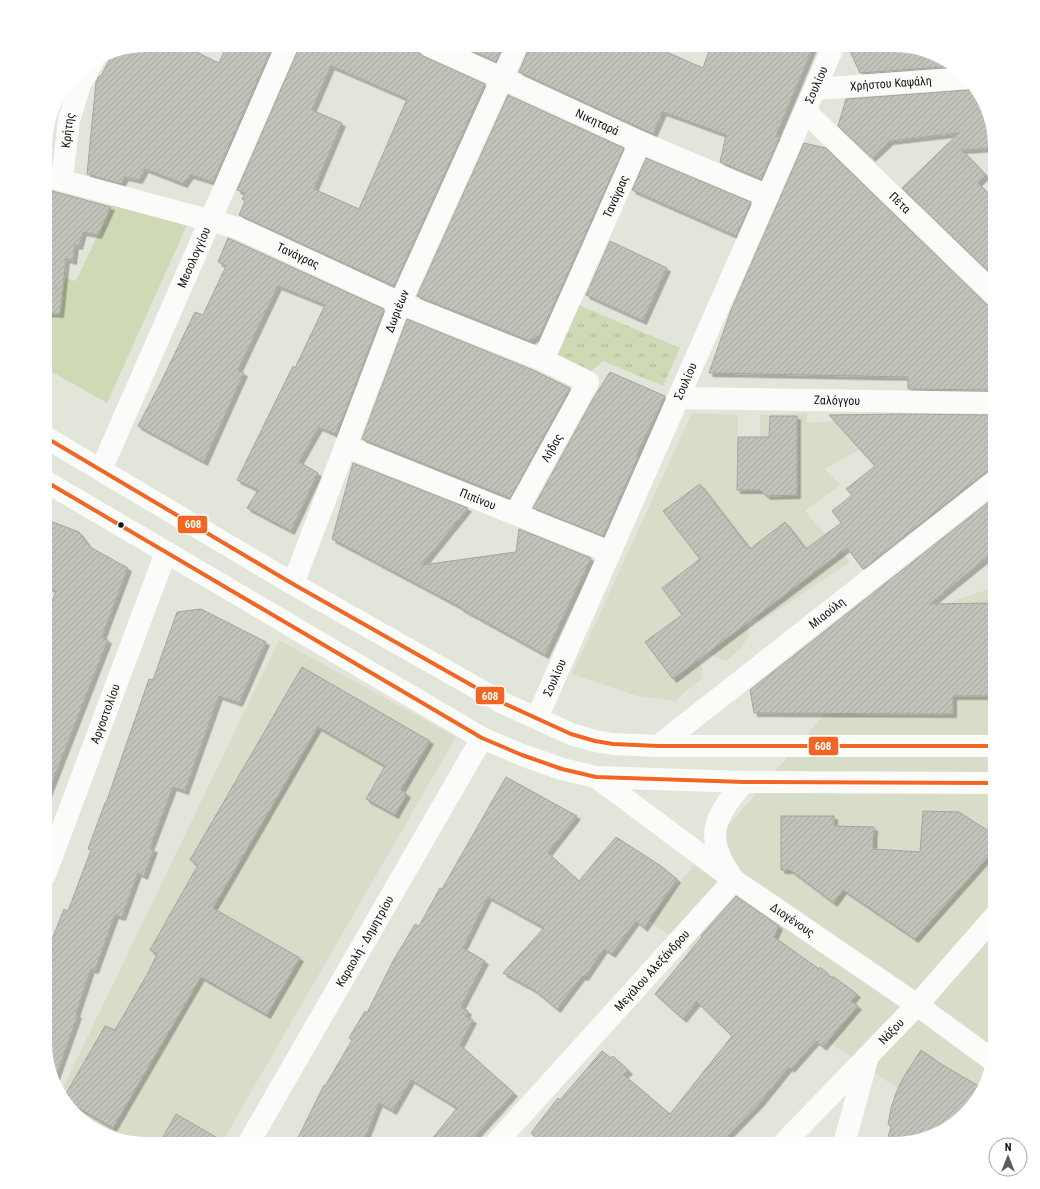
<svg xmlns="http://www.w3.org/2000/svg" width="1040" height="1189" viewBox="0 0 1040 1189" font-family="'Roboto Condensed',sans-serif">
<defs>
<pattern id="park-tufts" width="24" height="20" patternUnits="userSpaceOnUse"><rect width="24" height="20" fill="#ced9b5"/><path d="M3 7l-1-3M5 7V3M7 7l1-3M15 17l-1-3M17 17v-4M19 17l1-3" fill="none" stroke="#b0b99a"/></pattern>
<pattern id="building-hatch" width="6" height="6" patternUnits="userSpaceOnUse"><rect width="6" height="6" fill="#c0c3ba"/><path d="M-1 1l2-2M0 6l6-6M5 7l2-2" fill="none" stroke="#a4a79f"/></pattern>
<filter id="shadow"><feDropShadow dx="3.5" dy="3.5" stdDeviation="0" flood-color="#0004"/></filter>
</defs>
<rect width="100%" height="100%" fill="#e2e6da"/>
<!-- built -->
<g fill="#d7ddc9">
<path d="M 692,413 L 738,415 L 738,437 L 760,437 L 760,415 L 807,413 L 807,423 L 834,421 L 860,449 L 825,469 L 840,485 L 805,511 L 850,562 L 760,622 L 755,617 L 747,623 L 749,636 L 740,649 L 726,661 L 708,653 L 698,660 L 703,669 L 701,679 L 675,701 L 637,696 L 572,674 Z"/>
<path d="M 995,587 L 995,1044 L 985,1088 L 955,1123 L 952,1125 L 647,920 L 909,616 Z"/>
<path d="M 279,640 L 456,737 L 221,1144 L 145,1144 L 101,1134 L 66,1104 L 60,1094 Z"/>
</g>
<!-- grass -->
<path fill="#ced9b5" d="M 112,205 L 187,225 L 107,403 L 45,368 L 45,273 L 76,281 Z"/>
<!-- park -->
<path fill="url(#park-tufts)" d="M 579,305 L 680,348 L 663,386 L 603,361 L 589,373 L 554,357 Z"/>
<!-- building -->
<g fill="url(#building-hatch)" stroke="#a3a69d" fill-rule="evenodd" filter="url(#shadow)">
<path d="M 146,45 L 182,45 L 219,63 L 227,45 L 273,45 L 213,182 L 190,175 L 184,184 L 145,169 L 139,180 L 125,177 L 121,184 L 87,174 L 96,82 L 99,76 L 101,76 L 114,51 Z"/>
<path d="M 299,45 L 416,45 L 418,52 L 423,56 L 485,84 L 394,286 L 239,215 L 245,201 L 242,199 L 245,193 L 237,190 L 298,50 ZM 331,66 L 407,99 L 359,209 L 314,189 L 342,123 L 312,110 Z"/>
<path d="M 459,45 L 503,45 L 496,62 Z"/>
<path d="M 529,45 L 651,45 L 703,68 L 711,45 L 814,45 L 776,136 L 780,137 L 761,179 L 720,162 L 726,135 L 663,112 L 653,134 L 519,72 L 528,50 Z"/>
<path d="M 847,45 L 901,45 L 944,58 L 954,66 L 860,73 Z"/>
<path d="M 976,87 L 990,113 L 995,148 L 962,150 L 986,175 L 978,183 L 995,200 L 995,267 L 989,272 L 902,188 L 959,133 L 890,141 L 872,158 L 838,126 L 846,99 L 968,90 Z"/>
<path d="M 508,95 L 624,148 L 540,335 L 530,341 L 417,296 Z"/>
<path d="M 804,143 L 826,148 L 986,304 L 992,307 L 995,307 L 995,390 L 908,389 L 908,377 L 709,373 L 731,310 Z"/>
<path d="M 646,158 L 751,202 L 736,236 L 632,190 Z"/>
<path d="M 45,189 L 111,207 L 98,235 L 83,232 L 79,246 L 75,245 L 73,261 L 66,259 L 60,314 L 45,313 Z"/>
<path d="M 228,238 L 384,309 L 345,412 L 335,434 L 319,427 L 299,462 L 318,473 L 291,531 L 247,508 L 258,490 L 237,480 L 293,366 L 295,368 L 325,305 L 278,286 L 238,370 L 244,373 L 204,462 L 138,426 L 159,386 L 195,312 L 203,315 L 226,266 L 218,262 Z"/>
<path d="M 610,241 L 667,268 L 643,321 L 586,295 Z"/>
<path d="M 407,319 L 533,370 L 570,388 L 510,498 L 362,439 Z"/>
<path d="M 610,372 L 665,396 L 637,454 L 637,459 L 603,536 L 533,508 L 593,399 Z"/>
<path d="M 900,414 L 995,415 L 995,469 L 987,471 L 863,569 L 847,548 L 673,679 L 645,642 L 682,615 L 662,588 L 700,559 L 663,511 L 700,484 L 750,549 L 785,522 L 806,549 L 841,523 L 832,511 L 852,495 L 846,489 L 875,466 L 829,415 Z"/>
<path d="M 770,416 L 797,416 L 797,495 L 767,496 L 760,490 L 737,490 L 738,437 L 769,437 Z"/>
<path d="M 353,463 L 468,508 L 422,565 L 516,552 L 519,529 L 591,558 L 545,655 L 460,608 L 460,607 L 332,539 Z"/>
<path d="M 995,497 L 995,551 L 930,604 L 995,603 L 995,696 L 953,696 L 953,714 L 754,713 L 750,690 Z"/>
<path d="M 45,519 L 79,532 L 90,547 L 128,568 L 102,637 L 108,640 L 47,796 L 45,796 L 45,619 L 56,591 L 45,586 Z"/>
<path d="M 201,609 L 266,642 L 239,703 L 219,696 L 185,791 L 173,787 L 150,848 L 154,849 L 144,876 L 138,873 L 122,917 L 115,915 L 95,970 L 91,969 L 76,1014 L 78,1015 L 54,1082 L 50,1076 L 45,1044 L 45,972 L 53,949 L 49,947 L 64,909 L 68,911 L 91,850 L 88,849 L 105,803 L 106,803 L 149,679 L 153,680 L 177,612 Z"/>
<path d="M 302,667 L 430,741 L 401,790 L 407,794 L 395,815 L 366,799 L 385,766 L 318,727 L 213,908 L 300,958 L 267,1015 L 201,977 L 113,1128 L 63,1099 L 105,1026 L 115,1030 L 148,973 L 157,954 L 150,950 L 198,865 L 190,860 Z"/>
<path d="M 506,777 L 577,816 L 548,853 L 579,881 L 616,837 L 661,866 L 677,879 L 644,928 L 636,921 L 612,954 L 604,949 L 585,977 L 582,976 L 557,1009 L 534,990 L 503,973 L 544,928 L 488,897 L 463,948 L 485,961 L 461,1007 L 468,1011 L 466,1016 L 473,1020 L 460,1045 L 514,1093 L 468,1144 L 428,1144 L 457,1108 L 411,1080 L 393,1111 L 379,1103 L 363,1144 L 295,1144 L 324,1085 L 325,1086 L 352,1040 L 349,1038 L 365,1011 L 367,1013 L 392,963 L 415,924 L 419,926 L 440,888 L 442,889 Z"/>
<path d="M 923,811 L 959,812 L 995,835 L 995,849 L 915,939 L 843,890 L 834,903 L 790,870 L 781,870 L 781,816 L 834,816 L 834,826 L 874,827 L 873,849 L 920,852 Z"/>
<path d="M 736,896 L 779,926 L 774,937 L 819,969 L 820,967 L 831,977 L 834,977 L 857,994 L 851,1001 L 858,1006 L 823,1047 L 816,1041 L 791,1069 L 789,1067 L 760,1103 L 720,1144 L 543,1144 L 531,1133 L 558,1098 L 560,1100 L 602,1051 L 611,1058 L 613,1056 L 629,1071 L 624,1075 L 670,1114 L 732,1036 L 697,1002 L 683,1019 L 655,994 L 702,937 L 701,936 Z"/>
<path d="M 921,1050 L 941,1064 L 984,1089 L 955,1123 L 927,1139 L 895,1144 L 886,1144 L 891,1127 L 888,1124 L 891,1108 L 896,1093 L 903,1078 Z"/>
<path d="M 176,1114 L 228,1144 L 159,1144 Z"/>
</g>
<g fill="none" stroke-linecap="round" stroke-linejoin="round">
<!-- street -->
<g stroke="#fbfbf9" stroke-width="22">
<path id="s1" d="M 428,45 L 502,78 L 640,142 L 768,196"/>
<path id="s2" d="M 815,89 L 967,78"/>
<path id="s3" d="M 805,111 L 995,295"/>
<path id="s4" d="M 45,176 L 238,228 L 400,303 L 543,360 L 588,382 L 515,514"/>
<path id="s5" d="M 62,179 L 69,120 L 80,85 L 93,61"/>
<path id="s6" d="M 543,360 L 640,142"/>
<path id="s7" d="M 679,398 L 995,403"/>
<path id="s8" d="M 345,446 L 610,552"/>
<path id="s9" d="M 101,470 L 287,45"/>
<path id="s10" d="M 293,584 L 400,303 L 517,45"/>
<path id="s11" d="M 537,718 L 834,45"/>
<path id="s12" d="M 658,746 L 995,481"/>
<path id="s13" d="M 596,777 L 734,880 L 917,1005 L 991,1059"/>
<path d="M 730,874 C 702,835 717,814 744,782"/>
<path id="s14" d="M 45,875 L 166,552"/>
<path id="s15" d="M 248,1144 L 482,738"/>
<path id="s16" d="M 495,1144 L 734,880"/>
<path d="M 783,1144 L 868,1056"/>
</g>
<!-- secondary -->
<g stroke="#fbfbf9" stroke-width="22">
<path d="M 45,437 L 293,584 L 503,703 L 571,734 L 595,741 L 613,744 L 658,746 L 995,746"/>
<path d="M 45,481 L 482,738 L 522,755 L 562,769 L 596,777 L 744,782 L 995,783"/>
<path id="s17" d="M 844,1144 L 868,1056 L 917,1005 L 995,916"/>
</g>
<!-- bus-1 casing -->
<g stroke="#fff" stroke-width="7">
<g id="bus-1">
<path d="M 45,437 L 293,584 L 503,703 L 571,734 L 595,741 L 613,744 L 658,746 L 995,746"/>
<path d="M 45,481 L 482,738 L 522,755 L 562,769 L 596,777 L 744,782 L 995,783"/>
</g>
</g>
<!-- bus-1 -->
<use href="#bus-1" stroke="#f26522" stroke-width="4"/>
</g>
<!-- markers -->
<circle fill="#12150e" stroke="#fff" stroke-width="1.5" cx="121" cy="525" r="3.5"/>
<g text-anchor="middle" stroke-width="3.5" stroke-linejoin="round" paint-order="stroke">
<!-- street labels -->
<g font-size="12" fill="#12150e" stroke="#fff">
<text dy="4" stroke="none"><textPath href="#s2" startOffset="76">Χρήστου Καψάλη</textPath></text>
<text dy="4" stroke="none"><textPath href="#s11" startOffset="692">Σουλίου</textPath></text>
<text dy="4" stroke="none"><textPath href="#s1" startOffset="186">Νικηταρά</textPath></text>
<text dy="4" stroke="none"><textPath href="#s5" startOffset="49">Κρήτης</textPath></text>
<text dy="4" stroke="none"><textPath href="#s6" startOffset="179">Τανάγρας</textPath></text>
<text dy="4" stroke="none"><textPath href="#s3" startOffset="132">Πέτα</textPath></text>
<text dy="4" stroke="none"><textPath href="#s4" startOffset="266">Τανάγρας</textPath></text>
<text dy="4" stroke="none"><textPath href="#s9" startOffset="232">Μεσολογγίου</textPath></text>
<text dy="4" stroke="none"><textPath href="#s10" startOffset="292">Δωριέων</textPath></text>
<text dy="4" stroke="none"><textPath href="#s11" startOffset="368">Σουλίου</textPath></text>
<text dy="4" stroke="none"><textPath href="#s7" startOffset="158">Ζαλόγγου</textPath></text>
<text transform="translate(552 448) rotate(-61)" y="4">Λήδας</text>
<text dy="4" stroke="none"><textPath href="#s8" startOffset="143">Πιπίνου</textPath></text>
<text dy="4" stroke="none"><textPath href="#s12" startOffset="215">Μιαούλη</textPath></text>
<text dy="4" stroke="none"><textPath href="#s11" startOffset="44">Σουλίου</textPath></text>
<text dy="4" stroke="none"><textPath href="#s14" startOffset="172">Αργοστολίου</textPath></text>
<text dy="4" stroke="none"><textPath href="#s13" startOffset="243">Διογένους</textPath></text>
<text dy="4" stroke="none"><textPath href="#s15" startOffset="234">Καραολή - Δημητρίου</textPath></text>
<text dy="4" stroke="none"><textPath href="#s16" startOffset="234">Μεγάλου Αλεξάνδρου</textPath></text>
<text dy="4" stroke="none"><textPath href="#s17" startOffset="125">Νάξου</textPath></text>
</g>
</g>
<!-- crop -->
<path d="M0 0H1040V1189H0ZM146 52H894A94 94 0 0 1 988 146V1043A94 94 0 0 1 894 1137H146A94 94 0 0 1 52 1043V146A94 94 0 0 1 146 52Z" fill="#fff" fill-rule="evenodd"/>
<g stroke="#fff" stroke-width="1.5">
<rect x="177" y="515" width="31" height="19" rx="4" fill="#f26522"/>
<rect x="475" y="686" width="30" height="19" rx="4" fill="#f26522"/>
<rect x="808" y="736" width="31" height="20" rx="4" fill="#f26522"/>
</g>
<g font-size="11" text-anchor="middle" font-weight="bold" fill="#fff">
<text x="193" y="528">608</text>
<text x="490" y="700">608</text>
<text x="823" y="750">608</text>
</g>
<!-- north arrow -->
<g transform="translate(1008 1157)"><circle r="19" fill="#ffffff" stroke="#a0a19f"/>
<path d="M0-3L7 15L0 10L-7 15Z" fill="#5b5e55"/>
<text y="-6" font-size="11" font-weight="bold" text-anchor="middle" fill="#12150e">N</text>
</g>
</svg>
